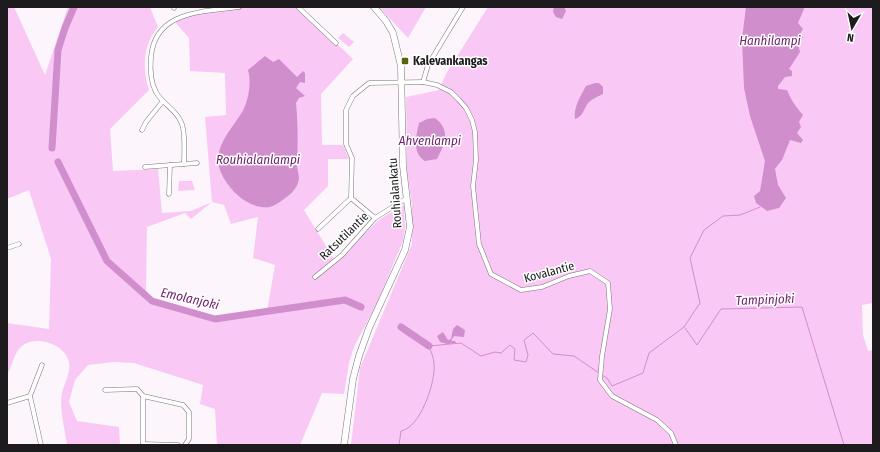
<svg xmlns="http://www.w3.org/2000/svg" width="880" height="452" viewBox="0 0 880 452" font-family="'Fira Sans Condensed',sans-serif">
<rect width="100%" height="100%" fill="#fcf6fc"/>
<!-- green -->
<g fill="#f9c8f5" fill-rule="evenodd">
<path d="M 7,7 L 14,7 L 45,75 L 68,7 L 150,7 L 158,27 C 143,44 142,69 149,90 L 110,129 L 113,171 L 158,169 L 162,213 L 191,211 L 212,202 L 205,117 L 226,115 L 225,73 L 190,71 L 189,38 L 176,23 L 175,18 L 239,7 L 298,7 L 353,59 L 321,94 L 322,145 L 343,145 L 349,159 L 328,159 L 328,186 L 304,210 L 335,261 L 380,219 L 404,205 L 405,227 L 403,241 L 377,303 L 354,347 L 349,363 L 344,394 L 322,393 L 300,445 L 217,445 L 215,409 L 200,404 L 203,385 L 134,363 L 114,362 L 88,365 L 75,380 L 69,402 L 77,421 L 119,427 L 120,445 L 67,445 C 65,429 59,409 62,393 C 64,383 71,373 69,363 C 67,345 36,334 22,346 C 14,352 12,367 7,375 L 7,323 L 49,329 L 51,259 L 29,190 L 7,199 ZM 212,202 L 224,205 L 231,224 L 258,217 L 253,258 L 275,265 L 267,311 L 215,319 L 152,301 L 146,291 L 147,227 L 185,213 L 191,219 Z"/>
<path d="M 379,7 L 426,7 L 408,38 Z"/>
<path d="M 488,7 L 873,7 L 873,303 L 862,305 L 863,335 L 868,351 L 873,350 L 873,445 L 351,445 L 360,368 L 412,244 L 412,205 L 407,170 L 406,97 L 439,90 L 446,74 Z"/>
<path d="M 343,33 L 354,42 L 349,47 L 338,38 Z"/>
<path d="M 179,181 L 192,181 L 195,190 L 178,191 Z"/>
</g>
<!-- water -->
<g fill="#d18ecd">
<path d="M 554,7 L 564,7 L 566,11 L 562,19 L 556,17 L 553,12 Z"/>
<path d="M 746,7 L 803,7 L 804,9 L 798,23 L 803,29 L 800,34 L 803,37 L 798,44 L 800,52 L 789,69 L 792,71 L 792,76 L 785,77 L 778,86 L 778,89 L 787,90 C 791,100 796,107 803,115 L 799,122 L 801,127 L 797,133 L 803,140 L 801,143 L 790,140 L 782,160 L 775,169 L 778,185 L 786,198 L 779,208 L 767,211 L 756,203 L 754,196 L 760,191 L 765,161 L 750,116 L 744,88 L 742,39 Z"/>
<path d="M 265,56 L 273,62 L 279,59 L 297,77 L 303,71 L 305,73 L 305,83 L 300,82 L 296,88 L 305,96 L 299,98 L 296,103 C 298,123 298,143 297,164 C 297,169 299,174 299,179 C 298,186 293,192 288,196 C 282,200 277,205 270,207 C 252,210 233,194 225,180 C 208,154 227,135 241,114 C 248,103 252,83 248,70 Z"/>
<path d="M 595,83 L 599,83 L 603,87 L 603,94 C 599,96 592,99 589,102 C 583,109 584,116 575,119 C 573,108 581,95 586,86 Z"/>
<path d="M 435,118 C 451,130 445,144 437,159 L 425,161 C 412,153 416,136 419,123 L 427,119 Z"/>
<path d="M 457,325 L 465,330 L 464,337 L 454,336 L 451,341 L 455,341 L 456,343 L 447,344 L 440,342 L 437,336 L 443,332 L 448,340 L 451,339 L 453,329 Z"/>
</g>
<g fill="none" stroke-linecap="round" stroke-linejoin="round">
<!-- stream -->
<g stroke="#d18ecd" stroke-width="1">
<path d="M 685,328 L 697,345 L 721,309 L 802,307 L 844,445"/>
<path d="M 602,375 L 607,378 L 612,386 L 643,373 L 649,353 L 684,327 L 700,303 L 690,258 L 704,230 L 723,216 L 740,215 L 760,207"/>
<path d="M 399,445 L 401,431 C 420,428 436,382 434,364 C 434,358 431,352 429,346 L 461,343 L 481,356 L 495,352 L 501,353 L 510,345 L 515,349 L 514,360 L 526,362 L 528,355 L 524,340 L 533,333 L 553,354 L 574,356 L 599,373"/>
</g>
<!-- river -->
<g stroke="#d18ecd" stroke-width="7">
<path d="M 52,148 L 58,50 L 65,28 L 74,7"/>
<path d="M 58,162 L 107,261 L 152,301 L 215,319 L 345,300 L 361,307"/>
<path d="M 401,327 L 429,346"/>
</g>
<!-- street casing -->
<g stroke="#7b757a" stroke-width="5">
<g id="street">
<path d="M 174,7 L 174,8"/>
<path d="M 298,7 L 336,43"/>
<path d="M 423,82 L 428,65 L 463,7"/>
<path d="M 142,130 L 146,122 L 163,101"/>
<path d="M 184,164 C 184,153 186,131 181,122 C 176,109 162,104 156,92 C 150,81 150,69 151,57 C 155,10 204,12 239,7"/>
<path d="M 145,167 L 197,163"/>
<path d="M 169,194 L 170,165"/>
<path d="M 375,218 L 351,198 L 352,158 L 346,144 L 346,110 L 353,96 L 369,83 L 423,82 L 437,85 L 451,92 L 459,100 L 466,108 L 472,120 L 475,132 L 476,160 L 473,186 L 479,244 L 491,274 L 521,290 L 542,287 L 569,276 L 590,271 L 608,283 L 610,309 L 602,356 L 600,380 L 612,396 L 657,420 L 671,433 L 676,445"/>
<path d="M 318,229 L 351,198"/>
<path d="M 7,248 L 19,244"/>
<path d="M 315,277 L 342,255 L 375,218 L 407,198"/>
<path d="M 105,390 L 137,389 L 143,396 L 143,445"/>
<path d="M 30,396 L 42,365"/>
<path d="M 143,396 L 183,405 L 189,412 L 189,439 L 185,445"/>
<path d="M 7,403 L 30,396 L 41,445"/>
<path d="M 143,444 L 178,445"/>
</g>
</g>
<!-- secondary casing -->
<g stroke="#7b757a" stroke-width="7">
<path id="secondary" d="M 344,445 L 353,379 L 359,356 L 369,328 L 405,250 L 410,227 L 403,166 L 401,66 L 393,33 L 386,21 L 374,7"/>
</g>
<!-- street -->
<use href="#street" stroke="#fff" stroke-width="4"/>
<!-- secondary -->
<use href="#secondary" stroke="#fff" stroke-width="6"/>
</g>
<!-- markers -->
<rect fill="#576408" stroke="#fff" stroke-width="1.5" x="401" y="57" width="8" height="8" rx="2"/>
<g text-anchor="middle" stroke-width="3" stroke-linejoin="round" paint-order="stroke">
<!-- poi labels -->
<g font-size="12" font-weight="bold" fill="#1d1b1d" stroke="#fff" text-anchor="start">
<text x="413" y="65">Kalevankangas</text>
</g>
<!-- street labels -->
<g font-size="12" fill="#1d1b1d" stroke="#fff">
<text transform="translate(395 193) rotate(-94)" y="4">Rouhialankatu</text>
<text transform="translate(344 236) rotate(-44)" y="4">Ratsutilantie</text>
<text transform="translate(549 272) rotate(-15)" y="4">Kovalantie</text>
</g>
<!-- water labels -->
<g font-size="13" font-style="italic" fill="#712370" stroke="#fff">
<text x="770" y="45">Hanhilampi</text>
<text x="430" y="145">Ahvenlampi</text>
<text x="258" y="164">Rouhialanlampi</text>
<text transform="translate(190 298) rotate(13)" y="5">Emolanjoki</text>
<text transform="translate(765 299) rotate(-2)" y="5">Tampinjoki</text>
</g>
</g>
<!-- border -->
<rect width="880" height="452" fill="none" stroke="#1d1b1d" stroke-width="16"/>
<!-- north arrow -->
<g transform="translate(852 28) rotate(189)" stroke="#ffffff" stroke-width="3" paint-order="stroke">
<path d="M0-3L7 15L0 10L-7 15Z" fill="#1d1b1d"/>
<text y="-6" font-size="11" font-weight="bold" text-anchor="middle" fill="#1d1b1d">N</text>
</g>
</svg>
